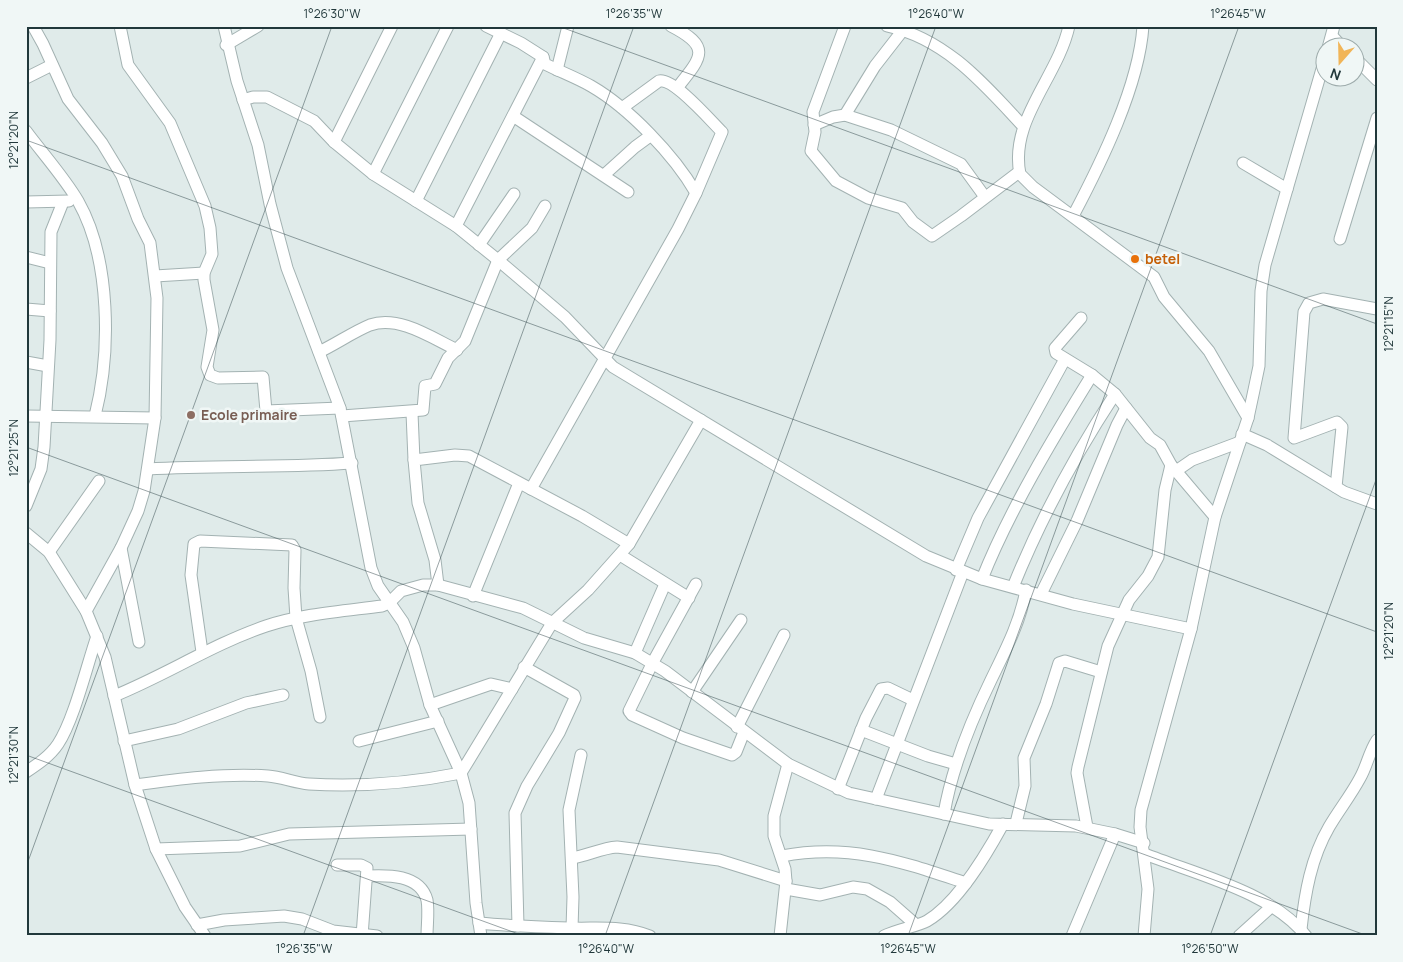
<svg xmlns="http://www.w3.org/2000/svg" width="1403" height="962" viewBox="0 0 1403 962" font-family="Manrope,sans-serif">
<rect width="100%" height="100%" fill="#e0ebea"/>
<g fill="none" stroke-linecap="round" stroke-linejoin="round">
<!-- street casing -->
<g stroke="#a3b2b2" stroke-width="13">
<g id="street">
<path d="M 33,26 L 43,44 L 68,99 L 102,143 L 122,176 L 138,219 L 150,243 L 157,298 L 155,418 L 144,491 L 138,511 L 121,548 L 86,611"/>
<path d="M 120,26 L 128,65 L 170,123 L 205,206 L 210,228 L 212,254 L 204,273 L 204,280 L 213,330 L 207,367 L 210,375 L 218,378 L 263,377 L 266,411 L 340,408"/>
<path d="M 224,26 L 237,81 L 258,145 L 270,204 L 287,268 L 340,408 L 371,568 L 378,586 L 403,622 L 414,648 L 430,705 L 461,773 L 469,803 L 476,903 L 481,936"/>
<path d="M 486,26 L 521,43 L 543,57 L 545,64 C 561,72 577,78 591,86 C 629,108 674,155 696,193 L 722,132 C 710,120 674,78 659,81 L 622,108"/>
<path d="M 671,26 C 712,47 702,57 677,88"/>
<path d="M 845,26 L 813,112 L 815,132 L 811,151 L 836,181 L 868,198 L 902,208 L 913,222 L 932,236 L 961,216 L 1019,172"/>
<path d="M 887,26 C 946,39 983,83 1023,126"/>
<path d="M 1069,26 C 1058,77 1009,120 1020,174 L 1033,187 L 1154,277 L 1164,297 L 1209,351 L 1248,418"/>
<path d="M 1332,36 L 1343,48"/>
<path d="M 226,45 L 258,26"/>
<path d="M 1328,48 L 1334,26"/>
<path d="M 1356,59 L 1377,80"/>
<path d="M 557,70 L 568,26"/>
<path d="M 26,78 L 52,65"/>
<path d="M 243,100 L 253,97 L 267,97 L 314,121 L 334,142 L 373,174 L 456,226 L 498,260 L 565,317 L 613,367 L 926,556 L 982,579 L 1073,604 L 1191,629"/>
<path d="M 845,115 L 875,66 L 903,30"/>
<path d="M 513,116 L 628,192"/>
<path d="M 814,125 L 833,117 L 845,115 L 891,130 L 961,164 L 985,197"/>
<path d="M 26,131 C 43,154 64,177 78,201 C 111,259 111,353 95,416"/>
<path d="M 334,142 L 392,26"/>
<path d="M 1243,163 L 1287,189"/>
<path d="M 373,174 L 448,26"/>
<path d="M 604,175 L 635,147 L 650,136"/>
<path d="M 416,201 L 501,33"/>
<path d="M 26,202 L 69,201"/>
<path d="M 1073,216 C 1101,163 1139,86 1143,26"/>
<path d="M 456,226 L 543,57"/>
<path d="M 1340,239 L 1377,118"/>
<path d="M 479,245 L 514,194"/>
<path d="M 26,257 L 50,263"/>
<path d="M 155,276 L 204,273"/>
<path d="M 26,309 L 50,311"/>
<path d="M 1081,318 L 1055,348 L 1056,353 L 1092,375 L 1115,394 L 1150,438 L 1160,445 L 1171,465 L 1215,517"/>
<path d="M 319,352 C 336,344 353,332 370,325 C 399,315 432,338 457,350"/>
<path d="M 26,362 L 48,366"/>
<path d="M 412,413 L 414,460"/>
<path d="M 26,416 L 155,418"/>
<path d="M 342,416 L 423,410 L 425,386 L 435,384 L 448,358 L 465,341 L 498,260 L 532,228 L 545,206"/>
<path d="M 1242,434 L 1267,445 L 1344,492 L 1377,504"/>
<path d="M 148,469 C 216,465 284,468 352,463"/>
<path d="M 1176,471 L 1192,460 L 1240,442"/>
<path d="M 1336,487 L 1342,427 L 1337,422 L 1294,438 L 1304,312 L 1309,303 L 1323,299 L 1377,309"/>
<path d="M 531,489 L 678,229 L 696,193"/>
<path d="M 26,506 L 41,469 L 44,447 L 50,340 L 51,232 L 63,202"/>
<path d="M 26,533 L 49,552 L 86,611 L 105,657 L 135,785 L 156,849 L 185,907 L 205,936"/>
<path d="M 121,548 L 139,642"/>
<path d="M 49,552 L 99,481"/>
<path d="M 620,555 L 689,598"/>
<path d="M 956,570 L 978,518 L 1065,359"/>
<path d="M 982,579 C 1009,511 1053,438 1092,375"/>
<path d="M 696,584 L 653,662 L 629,711 L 632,715 L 683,738 L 732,755 L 736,752 L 744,732"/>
<path d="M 438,585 L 435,560 L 418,503 L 414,460 L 455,455 L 469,456 L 582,516 L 629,544"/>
<path d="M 1013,587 C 1040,520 1075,455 1115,394"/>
<path d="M 1041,594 L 1077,521 L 1117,425 L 1126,408"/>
<path d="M 473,596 L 519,483"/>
<path d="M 202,652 L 191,575 L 194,544 L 200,541 L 292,545 L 295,550 L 294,588 L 296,618 L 311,671 L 320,717"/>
<path d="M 635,653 L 665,584"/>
<path d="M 692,692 L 741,620"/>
<path d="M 114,696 C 166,675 213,644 266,626 C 302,614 344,611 382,606 L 389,603 L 401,591 L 423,585 L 438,585 L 523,608 L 584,638 L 635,653 L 665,671 L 788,764 L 849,793 L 989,824 L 1076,826 L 1115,834 L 1144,843"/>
<path d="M 430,705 L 491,684 L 512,689"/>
<path d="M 737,727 L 784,635"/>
<path d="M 861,730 L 928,756 L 956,764"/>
<path d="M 124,741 L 178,729 L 246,703 L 283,695"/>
<path d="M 359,741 L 438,721"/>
<path d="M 26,772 C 38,764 50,756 58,744 C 74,720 87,665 97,636"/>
<path d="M 135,785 C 178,779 224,773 268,776 C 282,777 295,783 309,784 C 360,787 411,783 461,773 L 552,623 L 588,590 L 629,544 L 701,420"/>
<path d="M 838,789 L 866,718 L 881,689 L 888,688 L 913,700"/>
<path d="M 876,799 L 963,572"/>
<path d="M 944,814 C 952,767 970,723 991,680 C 1005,651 1020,623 1026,590"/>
<path d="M 1016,823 L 1025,786 L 1024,758 L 1046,704 L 1059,663 L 1065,661 L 1101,672"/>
<path d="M 1087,827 L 1077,773 L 1078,767 L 1108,646 L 1129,600 L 1148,576 L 1158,557 L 1165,490 L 1171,465"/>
<path d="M 156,849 L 240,846 L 289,834 L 471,829"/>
<path d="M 1145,854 C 1195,874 1272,892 1306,936"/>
<path d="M 782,856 C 851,843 902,862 966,883"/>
<path d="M 572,858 C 587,856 601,848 617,847 L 719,860 L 786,881"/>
<path d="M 337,865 L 361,865 L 367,868 L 362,936"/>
<path d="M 367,876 C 387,875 420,874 427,900 C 429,911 427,925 427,936"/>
<path d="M 786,889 L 820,895 L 853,887 L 867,889 L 890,902 L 915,924"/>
<path d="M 479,923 C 509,926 539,927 569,928 C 598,929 622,925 650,936"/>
<path d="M 197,925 L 224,920 L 284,916 L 302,919 L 333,931 L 377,936"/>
<path d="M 518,926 L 515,813 L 527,786 L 559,733 L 575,698 L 574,695 L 524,667"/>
<path d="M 572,928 L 573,897 L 569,810 L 581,755"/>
<path d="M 1301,929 C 1305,893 1311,858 1329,827 C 1339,810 1351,795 1360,778 C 1367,766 1369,752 1377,740"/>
<path d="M 780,936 L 786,881 L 785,869 L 774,836 L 774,816 L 788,764"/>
<path d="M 884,936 C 896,930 918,926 927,921 C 958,903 986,855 1003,824"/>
<path d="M 1072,936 L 1115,834"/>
<path d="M 1144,936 L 1148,889 L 1140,827 L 1141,810 L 1191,629 L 1215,517 L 1248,418 L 1254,390 L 1259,366 L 1261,291 L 1265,265 L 1326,55"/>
<path d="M 1239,936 L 1271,907"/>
</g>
</g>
<!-- street -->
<use href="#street" stroke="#fff" stroke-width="11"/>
</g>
<!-- ticks -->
<path fill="none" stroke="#21383b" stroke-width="1" stroke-opacity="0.45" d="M 558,26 L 1377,324M 26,37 L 30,26M 26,140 L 1377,632M 26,447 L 1368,936M 26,755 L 524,936M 26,867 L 332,26M 303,936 L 634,26M 605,936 L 936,26M 908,936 L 1239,26M 1210,936 L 1377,477"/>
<!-- markers -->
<circle fill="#e8710a" stroke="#f0f7f6" stroke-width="2" cx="1135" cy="259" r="5"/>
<circle fill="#8d6e63" stroke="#f0f7f6" stroke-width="2" cx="191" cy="415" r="5"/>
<g text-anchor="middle" stroke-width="5" stroke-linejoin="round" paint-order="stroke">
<!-- food labels -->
<g font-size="14" font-weight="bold" fill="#c56008" stroke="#f0f7f6" text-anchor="start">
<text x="1145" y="264">betel</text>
</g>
<!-- education labels -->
<g font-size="14" font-weight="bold" fill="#785e54" stroke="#f0f7f6" text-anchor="start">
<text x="201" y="420">Ecole primaire</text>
</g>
</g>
<!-- border -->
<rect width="1403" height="962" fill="none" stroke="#f0f7f6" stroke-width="55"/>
<!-- north arrow -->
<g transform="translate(1340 62) rotate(200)"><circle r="24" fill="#f0f7f6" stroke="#9dabab"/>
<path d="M0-4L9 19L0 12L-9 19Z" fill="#f1b558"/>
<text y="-8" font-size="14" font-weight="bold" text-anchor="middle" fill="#21383b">N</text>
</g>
<rect x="28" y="28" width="1348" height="906" fill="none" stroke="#21383b" stroke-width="2"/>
<g font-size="12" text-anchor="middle" fill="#21383b">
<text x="332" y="18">1°26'30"W</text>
<text x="634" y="18">1°26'35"W</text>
<text x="936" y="18">1°26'40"W</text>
<text x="1238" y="18">1°26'45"W</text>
<text transform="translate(14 140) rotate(-90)" y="4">12°21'20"N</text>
<text transform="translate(1389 324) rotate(-90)" y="4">12°21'15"N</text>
<text transform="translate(14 448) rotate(-90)" y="4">12°21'25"N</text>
<text transform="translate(1389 631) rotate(-90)" y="4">12°21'20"N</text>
<text transform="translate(14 755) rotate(-90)" y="4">12°21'30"N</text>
<text x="304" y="953">1°26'35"W</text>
<text x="606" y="953">1°26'40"W</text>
<text x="908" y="953">1°26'45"W</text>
<text x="1210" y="953">1°26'50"W</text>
</g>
</svg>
